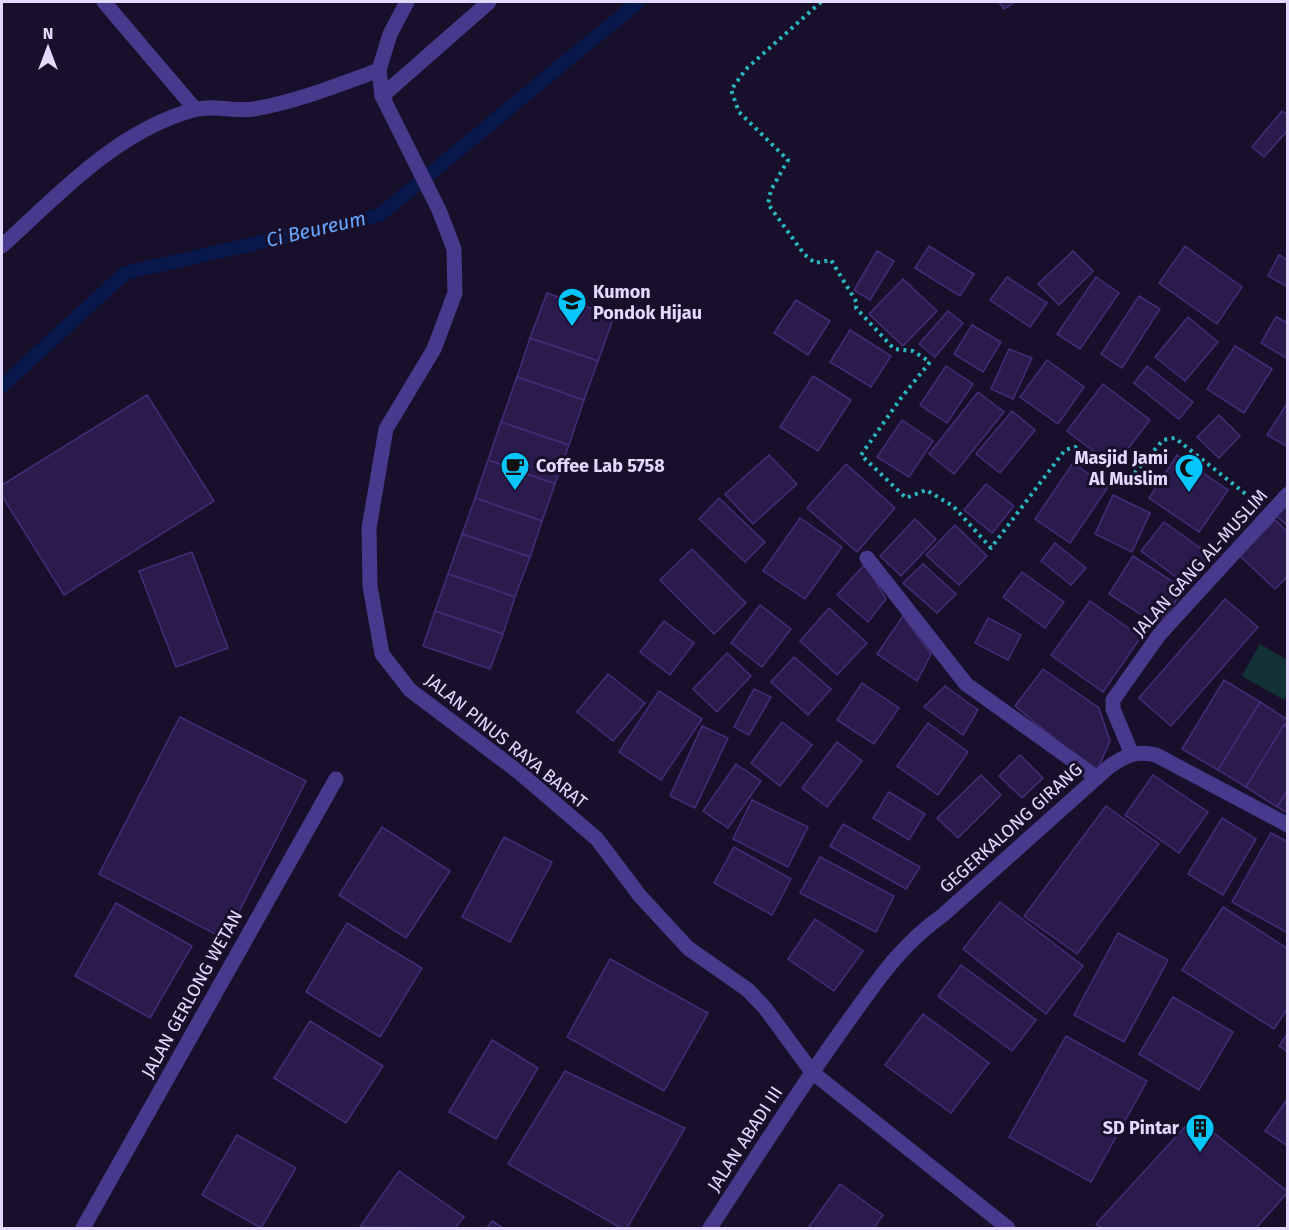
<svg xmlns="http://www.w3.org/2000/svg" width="1289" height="1230" viewBox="0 0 1289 1230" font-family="'Fira Sans',sans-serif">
<rect width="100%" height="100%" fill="#18102b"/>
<!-- green -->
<path fill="#123235" d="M 1260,644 L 1287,660 L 1287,695 L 1284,700 L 1242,676 Z"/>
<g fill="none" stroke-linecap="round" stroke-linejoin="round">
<!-- stream -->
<path stroke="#08184b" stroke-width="14" d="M 2,386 L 125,273 L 380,215 L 638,2"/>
</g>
<!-- building -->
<g fill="#2b1b4d" stroke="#452c79" stroke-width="1.5">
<path d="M 999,2 L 1015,2 L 1004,9 Z"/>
<path d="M 1282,111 L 1288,115 L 1288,130 L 1264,157 L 1252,147 Z"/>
<path d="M 929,246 L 974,274 L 960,296 L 915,268 Z"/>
<path d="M 1185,246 L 1242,287 L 1217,324 L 1159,283 Z"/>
<path d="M 877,251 L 894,261 L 870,300 L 854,290 Z"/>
<path d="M 1073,251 L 1093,271 L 1059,305 L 1038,284 Z"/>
<path d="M 1279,255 L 1288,260 L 1288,287 L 1268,276 Z"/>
<path d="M 1007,277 L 1047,303 L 1030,327 L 990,300 Z"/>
<path d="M 1096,277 L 1119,293 L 1080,349 L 1057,334 Z"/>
<path d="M 903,279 L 937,311 L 903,346 L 869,314 Z"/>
<path d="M 547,293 L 614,316 L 598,361 L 530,338 Z"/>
<path d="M 1139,296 L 1160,309 L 1122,368 L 1101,354 Z"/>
<path d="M 796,300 L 830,321 L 808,355 L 774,333 Z"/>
<path d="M 948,311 L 963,323 L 935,357 L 919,344 Z"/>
<path d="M 1188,317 L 1218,342 L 1185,381 L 1155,357 Z"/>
<path d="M 1276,317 L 1288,323 L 1288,359 L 1261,343 Z"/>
<path d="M 972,325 L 1001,342 L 983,372 L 954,354 Z"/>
<path d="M 850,330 L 891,356 L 871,387 L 830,362 Z"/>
<path d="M 530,338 L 598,361 L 584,400 L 517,377 Z"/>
<path d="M 1235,346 L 1272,369 L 1244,413 L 1207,389 Z"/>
<path d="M 1009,349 L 1032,358 L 1013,399 L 991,389 Z"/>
<path d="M 1047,360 L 1084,387 L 1058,424 L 1020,397 Z"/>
<path d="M 946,366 L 973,384 L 947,423 L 920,405 Z"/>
<path d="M 1147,366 L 1193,402 L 1179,419 L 1134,383 Z"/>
<path d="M 813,376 L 851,400 L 818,451 L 780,427 Z"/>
<path d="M 517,377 L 584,400 L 569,445 L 501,422 Z"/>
<path d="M 1103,384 L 1150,420 L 1114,467 L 1067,431 Z"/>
<path d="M 978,392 L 1004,412 L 954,474 L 929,454 Z"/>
<path d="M 147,395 L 214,501 L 64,595 L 2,496 L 2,485 Z"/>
<path d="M 1288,402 L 1288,447 L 1267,435 Z"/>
<path d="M 1012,411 L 1035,430 L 1000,473 L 976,454 Z"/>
<path d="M 1219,415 L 1240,436 L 1219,458 L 1197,437 Z"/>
<path d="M 902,420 L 933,441 L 909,477 L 877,457 Z"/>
<path d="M 501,422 L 569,445 L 555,484 L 488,460 Z"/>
<path d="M 769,455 L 797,484 L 753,524 L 725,494 Z"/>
<path d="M 1177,455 L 1228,490 L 1199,532 L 1149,498 Z"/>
<path d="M 488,460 L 555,484 L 542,521 L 475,498 Z"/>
<path d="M 1073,463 L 1108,487 L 1070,543 L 1035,519 Z"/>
<path d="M 846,464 L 895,508 L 857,552 L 807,508 Z"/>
<path d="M 986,484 L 1014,506 L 992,533 L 964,510 Z"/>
<path d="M 1113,495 L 1150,513 L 1132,552 L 1095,534 Z"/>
<path d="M 475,498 L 542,521 L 530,557 L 462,534 Z"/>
<path d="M 719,498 L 765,542 L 745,562 L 699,519 Z"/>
<path d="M 1288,500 L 1288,526 L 1274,514 Z"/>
<path d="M 800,518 L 842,547 L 805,599 L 763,571 Z"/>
<path d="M 915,519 L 936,539 L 901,576 L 880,556 Z"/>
<path d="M 1275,520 L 1288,532 L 1288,576 L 1275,589 L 1240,556 Z"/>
<path d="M 1164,522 L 1210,555 L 1187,585 L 1141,551 Z"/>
<path d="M 955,525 L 987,556 L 959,585 L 926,555 Z"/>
<path d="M 462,534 L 530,557 L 515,597 L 448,574 Z"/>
<path d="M 1055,543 L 1086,568 L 1071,585 L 1041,561 Z"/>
<path d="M 692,549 L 746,603 L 714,634 L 660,580 Z"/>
<path d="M 192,552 L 228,648 L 176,667 L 139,571 Z"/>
<path d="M 1133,556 L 1184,589 L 1159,626 L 1109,594 Z"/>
<path d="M 865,564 L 886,599 L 868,622 L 837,595 Z"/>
<path d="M 923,564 L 956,594 L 937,613 L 903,583 Z"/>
<path d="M 1022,572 L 1064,602 L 1045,628 L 1003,597 Z"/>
<path d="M 448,574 L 515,597 L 503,634 L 435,611 Z"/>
<path d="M 1225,599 L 1258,627 L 1171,726 L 1139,698 Z"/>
<path d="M 1090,601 L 1141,637 L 1103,692 L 1051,655 Z"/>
<path d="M 760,605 L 791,629 L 762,667 L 731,643 Z"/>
<path d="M 829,608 L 867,643 L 837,675 L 800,641 Z"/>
<path d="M 435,611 L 503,634 L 490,669 L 423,646 Z"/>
<path d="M 903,616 L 931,654 L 917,681 L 877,654 Z"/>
<path d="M 988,618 L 1021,635 L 1008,660 L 975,643 Z"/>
<path d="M 664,621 L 694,643 L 670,675 L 640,652 Z"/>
<path d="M 727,653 L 751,676 L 717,712 L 693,689 Z"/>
<path d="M 794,657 L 831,689 L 808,715 L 771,682 Z"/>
<path d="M 1043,669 L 1099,708 L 1110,741 L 1096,773 L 1015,706 Z"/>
<path d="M 608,674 L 645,703 L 613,741 L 577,712 Z"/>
<path d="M 1224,680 L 1260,702 L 1218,770 L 1182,749 Z"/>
<path d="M 862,683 L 899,708 L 874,744 L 837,720 Z"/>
<path d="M 945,686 L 978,710 L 963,735 L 924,707 Z"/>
<path d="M 754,689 L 771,697 L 749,735 L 734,727 Z"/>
<path d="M 659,691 L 702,719 L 661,780 L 619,752 Z"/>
<path d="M 1260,702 L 1288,720 L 1246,787 L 1218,770 Z"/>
<path d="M 180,717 L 306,781 L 225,939 L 99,874 Z"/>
<path d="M 782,722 L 812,745 L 780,786 L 751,763 Z"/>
<path d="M 928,723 L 968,752 L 938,795 L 897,766 Z"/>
<path d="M 1284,725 L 1288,727 L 1288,790 L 1277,807 L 1246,787 Z"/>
<path d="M 702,726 L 728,738 L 695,808 L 670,796 Z"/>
<path d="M 837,742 L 862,761 L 827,807 L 802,788 Z"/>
<path d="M 1020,755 L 1043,778 L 1022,798 L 999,776 Z"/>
<path d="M 736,764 L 761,781 L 728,828 L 703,811 Z"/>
<path d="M 981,775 L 1001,795 L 958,838 L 937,818 Z"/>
<path d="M 1153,775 L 1208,812 L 1179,853 L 1125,815 Z"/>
<path d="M 1288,790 L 1288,813 L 1277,807 Z"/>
<path d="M 889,792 L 925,814 L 909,840 L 873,818 Z"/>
<path d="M 752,800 L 808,827 L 788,867 L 733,839 Z"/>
<path d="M 1106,806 L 1159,844 L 1077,954 L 1024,916 Z"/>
<path d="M 1222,818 L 1256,839 L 1223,895 L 1188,874 Z"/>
<path d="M 843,824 L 920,867 L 906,889 L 830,846 Z"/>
<path d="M 382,827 L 450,871 L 406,938 L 339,895 Z"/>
<path d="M 1271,833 L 1288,842 L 1288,933 L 1232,902 Z"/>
<path d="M 504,837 L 552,862 L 510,942 L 462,917 Z"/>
<path d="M 734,847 L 791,879 L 772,915 L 714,883 Z"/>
<path d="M 820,857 L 894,896 L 876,932 L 800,893 Z"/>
<path d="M 1000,902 L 1083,966 L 1046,1014 L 963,949 Z"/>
<path d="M 116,903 L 192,946 L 150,1018 L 75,976 Z"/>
<path d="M 1223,907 L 1288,949 L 1288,1008 L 1274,1029 L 1182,970 Z"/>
<path d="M 815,919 L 863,951 L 834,991 L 788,959 Z"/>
<path d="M 347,923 L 422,968 L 380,1037 L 306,992 Z"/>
<path d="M 1118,933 L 1168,960 L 1124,1042 L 1074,1015 Z"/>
<path d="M 610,959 L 708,1013 L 664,1091 L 567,1037 Z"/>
<path d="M 961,965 L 1036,1020 L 1012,1051 L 938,996 Z"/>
<path d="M 1173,997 L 1233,1032 L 1199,1090 L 1139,1054 Z"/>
<path d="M 923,1014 L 989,1063 L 951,1113 L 885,1065 Z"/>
<path d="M 310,1021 L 383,1066 L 346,1123 L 274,1078 Z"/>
<path d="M 1288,1033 L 1288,1052 L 1279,1046 Z"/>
<path d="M 1066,1036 L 1147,1081 L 1091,1182 L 1009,1137 Z"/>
<path d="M 492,1040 L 538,1068 L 496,1139 L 449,1112 Z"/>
<path d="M 565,1071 L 685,1128 L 627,1228 L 621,1228 L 508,1164 Z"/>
<path d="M 1288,1098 L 1288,1146 L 1265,1131 Z"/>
<path d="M 1194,1117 L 1288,1192 L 1256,1228 L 1102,1228 L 1096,1224 Z"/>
<path d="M 237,1135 L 296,1168 L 261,1228 L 202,1195 Z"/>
<path d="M 399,1171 L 464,1217 L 455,1228 L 360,1227 Z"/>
<path d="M 840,1184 L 883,1215 L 874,1228 L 808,1228 Z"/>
<path d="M 492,1221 L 503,1228 L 487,1228 Z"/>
</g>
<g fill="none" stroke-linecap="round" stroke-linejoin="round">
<!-- path -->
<path stroke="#2bb7c1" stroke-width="4" stroke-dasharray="3 4.5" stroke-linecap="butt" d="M 821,2 L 746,69 L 731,90 L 739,112 L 788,160 L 771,190 L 768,204 L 804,254 L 815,263 L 831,260 L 857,303 L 856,308 L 894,349 L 913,351 L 930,362 L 901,398 L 861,455 L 906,498 L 926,490 L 953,506 L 991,548 L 1065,450 L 1075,447 L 1127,482 L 1163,440 L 1175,438 L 1247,495"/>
<!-- street -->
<g stroke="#47398c" stroke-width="15">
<path d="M 104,2 L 195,109"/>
<path d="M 407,2 L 390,34 L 379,70 L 382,96 L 439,210 L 454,249 L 455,293 L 434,349 L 386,429 L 369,528 L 370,586 L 382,654 L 410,690 L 520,773 L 597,839 L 640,896 L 688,948 L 748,990 L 765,1008 L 812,1072 L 1008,1228"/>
<path d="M 382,96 L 489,2"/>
<path d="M 2,246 C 59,194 117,131 193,110 C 212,104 234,112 253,109 C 296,102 338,85 379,70"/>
<path d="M 867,558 L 966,684 L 1096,777"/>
<path d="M 1131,752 L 1113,709 L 1113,700 L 1159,635 L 1288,494"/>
<path d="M 83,1228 L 336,779"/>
<path d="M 710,1228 C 754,1161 797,1092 844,1027 C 876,983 898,947 943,915 L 1110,766 C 1127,755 1136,750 1156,755 L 1288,825"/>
</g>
</g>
<!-- icons -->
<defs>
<g id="school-pin" transform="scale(1.5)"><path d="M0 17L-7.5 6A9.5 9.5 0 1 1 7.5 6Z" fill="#05c5ff" stroke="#18102b"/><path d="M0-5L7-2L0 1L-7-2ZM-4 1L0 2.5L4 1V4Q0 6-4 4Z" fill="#111"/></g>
<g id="cafe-pin" transform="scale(1.5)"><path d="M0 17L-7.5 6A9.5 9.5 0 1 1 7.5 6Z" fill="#05c5ff" stroke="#18102b"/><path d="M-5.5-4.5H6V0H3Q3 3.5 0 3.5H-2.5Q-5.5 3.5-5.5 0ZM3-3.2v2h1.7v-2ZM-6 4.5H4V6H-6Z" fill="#111"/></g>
<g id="mosque-pin" transform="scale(1.5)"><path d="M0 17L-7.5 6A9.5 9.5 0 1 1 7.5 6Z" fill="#05c5ff" stroke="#18102b"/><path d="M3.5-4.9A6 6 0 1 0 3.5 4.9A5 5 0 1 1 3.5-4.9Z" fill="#111"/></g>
<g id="building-pin" transform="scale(1.5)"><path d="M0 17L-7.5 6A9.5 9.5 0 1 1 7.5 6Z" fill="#05c5ff" stroke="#18102b"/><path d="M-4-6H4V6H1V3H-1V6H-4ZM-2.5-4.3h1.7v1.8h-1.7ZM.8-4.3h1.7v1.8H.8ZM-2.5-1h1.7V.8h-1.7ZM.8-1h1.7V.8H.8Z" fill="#111"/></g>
</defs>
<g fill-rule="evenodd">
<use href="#school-pin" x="572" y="302"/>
<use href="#cafe-pin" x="515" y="466"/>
<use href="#mosque-pin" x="1189" y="468"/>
<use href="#building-pin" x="1200" y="1128"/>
</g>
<g text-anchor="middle" stroke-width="6" stroke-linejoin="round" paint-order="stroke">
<!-- poi labels -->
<g font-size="18" font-weight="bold" fill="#e3d9ff" stroke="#18102b" text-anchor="start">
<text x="593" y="298">Kumon<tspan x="593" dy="21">Pondok Hijau</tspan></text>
<text x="1168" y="464" text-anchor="end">Masjid Jami<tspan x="1168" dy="21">Al Muslim</tspan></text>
<text x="536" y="472">Coffee Lab 5758</text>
<text x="1179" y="1134" text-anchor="end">SD Pintar</text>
</g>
<!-- street labels -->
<g font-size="18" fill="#e3d9ff" stroke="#18102b">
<text transform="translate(1200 563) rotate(-48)" y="6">JALAN GANG AL-MUSLIM</text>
<text transform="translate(506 741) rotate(39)" y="6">JALAN PINUS RAYA BARAT</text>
<text transform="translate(1011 828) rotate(-42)" y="6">GEGERKALONG GIRANG</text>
<text transform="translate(192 994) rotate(-61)" y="6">JALAN GERLONG WETAN</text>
<text transform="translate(745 1139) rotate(-57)" y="6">JALAN ABADI III</text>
</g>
<!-- water labels -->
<g font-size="20" font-style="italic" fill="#67a5ff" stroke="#18102b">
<text transform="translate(316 229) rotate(-13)" y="7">Ci Beureum</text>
</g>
</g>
<!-- border -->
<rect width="1289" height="1230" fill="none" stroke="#e3d9ff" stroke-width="6"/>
<!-- north arrow -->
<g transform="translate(48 48)" stroke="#18102b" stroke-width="4.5" paint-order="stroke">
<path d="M0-4.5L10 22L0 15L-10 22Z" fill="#e3d9ff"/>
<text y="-9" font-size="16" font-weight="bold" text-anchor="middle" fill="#e3d9ff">N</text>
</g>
</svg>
